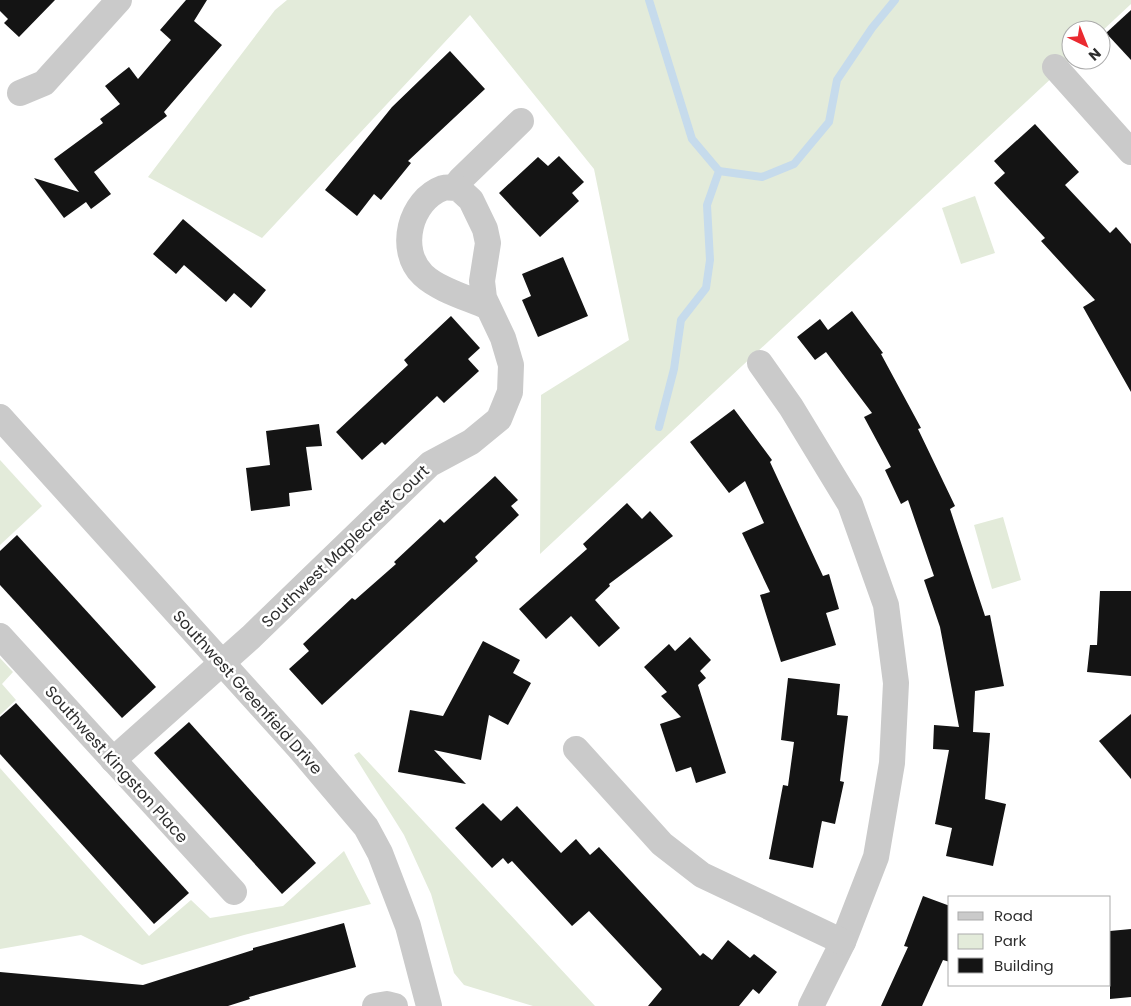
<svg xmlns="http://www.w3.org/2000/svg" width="1131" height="1006" viewBox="0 0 1131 1006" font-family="Poppins,sans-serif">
<rect width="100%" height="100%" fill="#fff"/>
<!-- green -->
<g fill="#e3ebda">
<path d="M 287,0 L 1131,0 L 1131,4 L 1101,32 L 1101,30 L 1071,30 L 1071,60 L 540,554 L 541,395 L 629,340 L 594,169 L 470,15 L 262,238 L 148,177 L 275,10 Z"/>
<path d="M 975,196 L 995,253 L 961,264 L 942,208 Z"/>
<path d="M 0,460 L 42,506 L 0,545 Z"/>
<path d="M 1003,517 L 1021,580 L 992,589 L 974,525 Z"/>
<path d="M 0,658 L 13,672 L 2,684 L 16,700 L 0,715 Z"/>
<path d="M 359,752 L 595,1006 L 533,1006 L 464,985 L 454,973 L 431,894 L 404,835 L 354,755 Z"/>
<path d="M 0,768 L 149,936 L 191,900 L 210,918 L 283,906 L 344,851 L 371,904 L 244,935 L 142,965 L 81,935 L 0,949 Z"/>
</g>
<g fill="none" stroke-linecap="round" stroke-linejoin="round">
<!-- stream -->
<g stroke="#c6dbec" stroke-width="8">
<path d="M 649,0 L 692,139 L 719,171 L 707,205 L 710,260 L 706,288 L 681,320 L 674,369 L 659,427"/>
<path d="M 719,171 L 762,177 L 794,164 L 829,122 L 837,80 L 872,28 L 895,0"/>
</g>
</g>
<!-- building -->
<g fill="#141414">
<path d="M 0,0 L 55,0 L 19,37 L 4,23 L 8,19 L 0,11 Z"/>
<path d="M 186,0 L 207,0 L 194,21 L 222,45 L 164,112 L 167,116 L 94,172 L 111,194 L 91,209 L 86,202 L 64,218 L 34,178 L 79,192 L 54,159 L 103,123 L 100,119 L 120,104 L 105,86 L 129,67 L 138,79 L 171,40 L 160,30 Z"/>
<path d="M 1131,10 L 1131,60 L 1106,33 Z"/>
<path d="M 450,51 L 485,89 L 408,161 L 411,163 L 381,200 L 374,194 L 357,216 L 325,190 L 392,107 Z"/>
<path d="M 1035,124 L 1079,172 L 1065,185 L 1110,233 L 1116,227 L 1131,244 L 1131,392 L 1083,307 L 1095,300 L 1041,241 L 1045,238 L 994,183 L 1005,173 L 994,161 Z"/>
<path d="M 559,156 L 584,182 L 572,193 L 579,201 L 540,237 L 499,193 L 538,157 L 548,166 Z"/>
<path d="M 183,219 L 266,290 L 251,308 L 234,293 L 226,302 L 184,265 L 176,274 L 153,254 Z"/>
<path d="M 563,257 L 588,316 L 538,337 L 522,300 L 531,296 L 522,274 Z"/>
<path d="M 852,311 L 883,353 L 881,354 L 921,428 L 918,429 L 955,506 L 950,509 L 985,616 L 990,615 L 1004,686 L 975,691 L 973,732 L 990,733 L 985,799 L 1006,804 L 993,866 L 946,856 L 952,828 L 935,824 L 949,750 L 933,749 L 934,725 L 959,727 L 940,627 L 924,580 L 934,576 L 908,500 L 901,504 L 885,470 L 891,467 L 864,417 L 872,413 L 826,352 L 815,360 L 797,337 L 820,319 L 828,330 Z"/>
<path d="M 451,316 L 480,348 L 468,359 L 479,371 L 444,403 L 437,396 L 385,445 L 382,442 L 362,460 L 336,432 L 408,365 L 404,360 Z"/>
<path d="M 734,409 L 772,460 L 770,462 L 823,576 L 829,574 L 839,609 L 826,613 L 836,645 L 781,662 L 760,595 L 770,592 L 742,533 L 764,523 L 745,481 L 729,493 L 690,442 Z"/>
<path d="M 319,424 L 322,446 L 306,447 L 312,490 L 289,493 L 290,506 L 251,511 L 246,468 L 270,465 L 266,431 Z"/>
<path d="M 495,476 L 518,500 L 511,506 L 519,515 L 475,557 L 478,561 L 322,705 L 289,669 L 309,651 L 303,644 L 352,598 L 355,600 L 396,564 L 394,562 L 440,519 L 444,523 Z"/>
<path d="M 627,503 L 642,519 L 650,511 L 673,536 L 609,584 L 610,586 L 595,600 L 620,628 L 599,647 L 571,616 L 546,639 L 519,609 L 587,549 L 583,544 Z"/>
<path d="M 17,535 L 156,687 L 122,718 L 0,585 L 0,551 Z"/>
<path d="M 1100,591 L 1131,591 L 1131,676 L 1087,672 L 1090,645 L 1097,645 Z"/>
<path d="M 690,637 L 711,660 L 700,671 L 706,678 L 698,685 L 726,773 L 696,783 L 691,767 L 676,772 L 660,724 L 681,717 L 661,696 L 667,692 L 644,667 L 669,644 L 675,651 Z"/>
<path d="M 483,641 L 520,660 L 513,673 L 531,683 L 508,725 L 489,715 L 481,760 L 434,750 L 466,784 L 398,772 L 410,710 L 443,716 Z"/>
<path d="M 788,678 L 840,684 L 837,715 L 848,716 L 840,781 L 844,782 L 835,824 L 822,821 L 813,868 L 769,859 L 783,785 L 788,786 L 794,742 L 781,740 Z"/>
<path d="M 16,703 L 189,893 L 154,924 L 0,754 L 0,717 Z"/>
<path d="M 1131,714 L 1131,779 L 1099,741 Z"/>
<path d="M 189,722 L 316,863 L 282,894 L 154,753 Z"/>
<path d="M 483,803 L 501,821 L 517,806 L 561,853 L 576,839 L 590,855 L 599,847 L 700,956 L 703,953 L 712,960 L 728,940 L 750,958 L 754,954 L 777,972 L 759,994 L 753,989 L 739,1006 L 648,1006 L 662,989 L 589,911 L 572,926 L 512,861 L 508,864 L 503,858 L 492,868 L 455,828 Z"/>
<path d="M 923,896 L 950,906 L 950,962 L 943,960 L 922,1006 L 881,1006 L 908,947 L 904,946 Z"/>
<path d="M 344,923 L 356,967 L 249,997 L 250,999 L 228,1006 L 0,1006 L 0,972 L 143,985 L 253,950 L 253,948 Z"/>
<path d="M 1131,929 L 1131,997 L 1110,999 L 1110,931 Z"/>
</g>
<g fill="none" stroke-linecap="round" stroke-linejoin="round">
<!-- minor -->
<g stroke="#cacaca" stroke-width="26">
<path d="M 1055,67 L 1131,152"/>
<path d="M 20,93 L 44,83 L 119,0"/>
<path d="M 458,188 L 460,180 L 521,121"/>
<path d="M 760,363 L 791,407 L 850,504 L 886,605 L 896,683 L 892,763 L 876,857 L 843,942 L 811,1006"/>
<path d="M 0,417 L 299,748 L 366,827 L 380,853 L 408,926 L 429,1006"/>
<path d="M 0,636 L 234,892"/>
<path d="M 576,749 L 662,844 L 702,875 L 843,942"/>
<path d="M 113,760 L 251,637 L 430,464 L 471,442 L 499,419 L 510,392 L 511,365 L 503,338 L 484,298 L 482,281 L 488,243 L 485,229 L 471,200 L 458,188 C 453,188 447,187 443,188 C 410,200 397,250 423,275 C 439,290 468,298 488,307"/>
<path d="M 375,1006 L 387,1004 L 395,1006"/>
</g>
</g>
<g text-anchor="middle" stroke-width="5" stroke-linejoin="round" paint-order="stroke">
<!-- street labels -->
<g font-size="16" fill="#2d2d2d" stroke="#fff">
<text transform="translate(345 546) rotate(-44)" y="6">Southwest Maplecrest Court</text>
<text transform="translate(248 692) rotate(48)" y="6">Southwest Greenfield Drive</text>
<text transform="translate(117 764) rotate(48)" y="6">Southwest Kingston Place</text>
</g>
</g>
<!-- legend -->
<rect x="948" y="896" width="162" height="90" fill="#ffffff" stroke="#ababab"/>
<rect x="958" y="912" width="25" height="8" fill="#cacaca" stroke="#ababab"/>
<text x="994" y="921" font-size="15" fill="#2d2d2d">Road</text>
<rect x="958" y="934" width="25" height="15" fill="#e3ebda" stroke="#ababab"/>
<text x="994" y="946" font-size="15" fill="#2d2d2d">Park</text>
<rect x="958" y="958" width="25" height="15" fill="#141414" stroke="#ababab"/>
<text x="994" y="971" font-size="15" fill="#2d2d2d">Building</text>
<!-- north arrow -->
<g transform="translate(1086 45) rotate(137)"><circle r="24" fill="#ffffff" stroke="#ababab"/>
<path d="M0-4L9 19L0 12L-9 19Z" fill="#ea2a30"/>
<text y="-8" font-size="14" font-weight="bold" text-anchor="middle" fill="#2d2d2d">N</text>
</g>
</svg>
